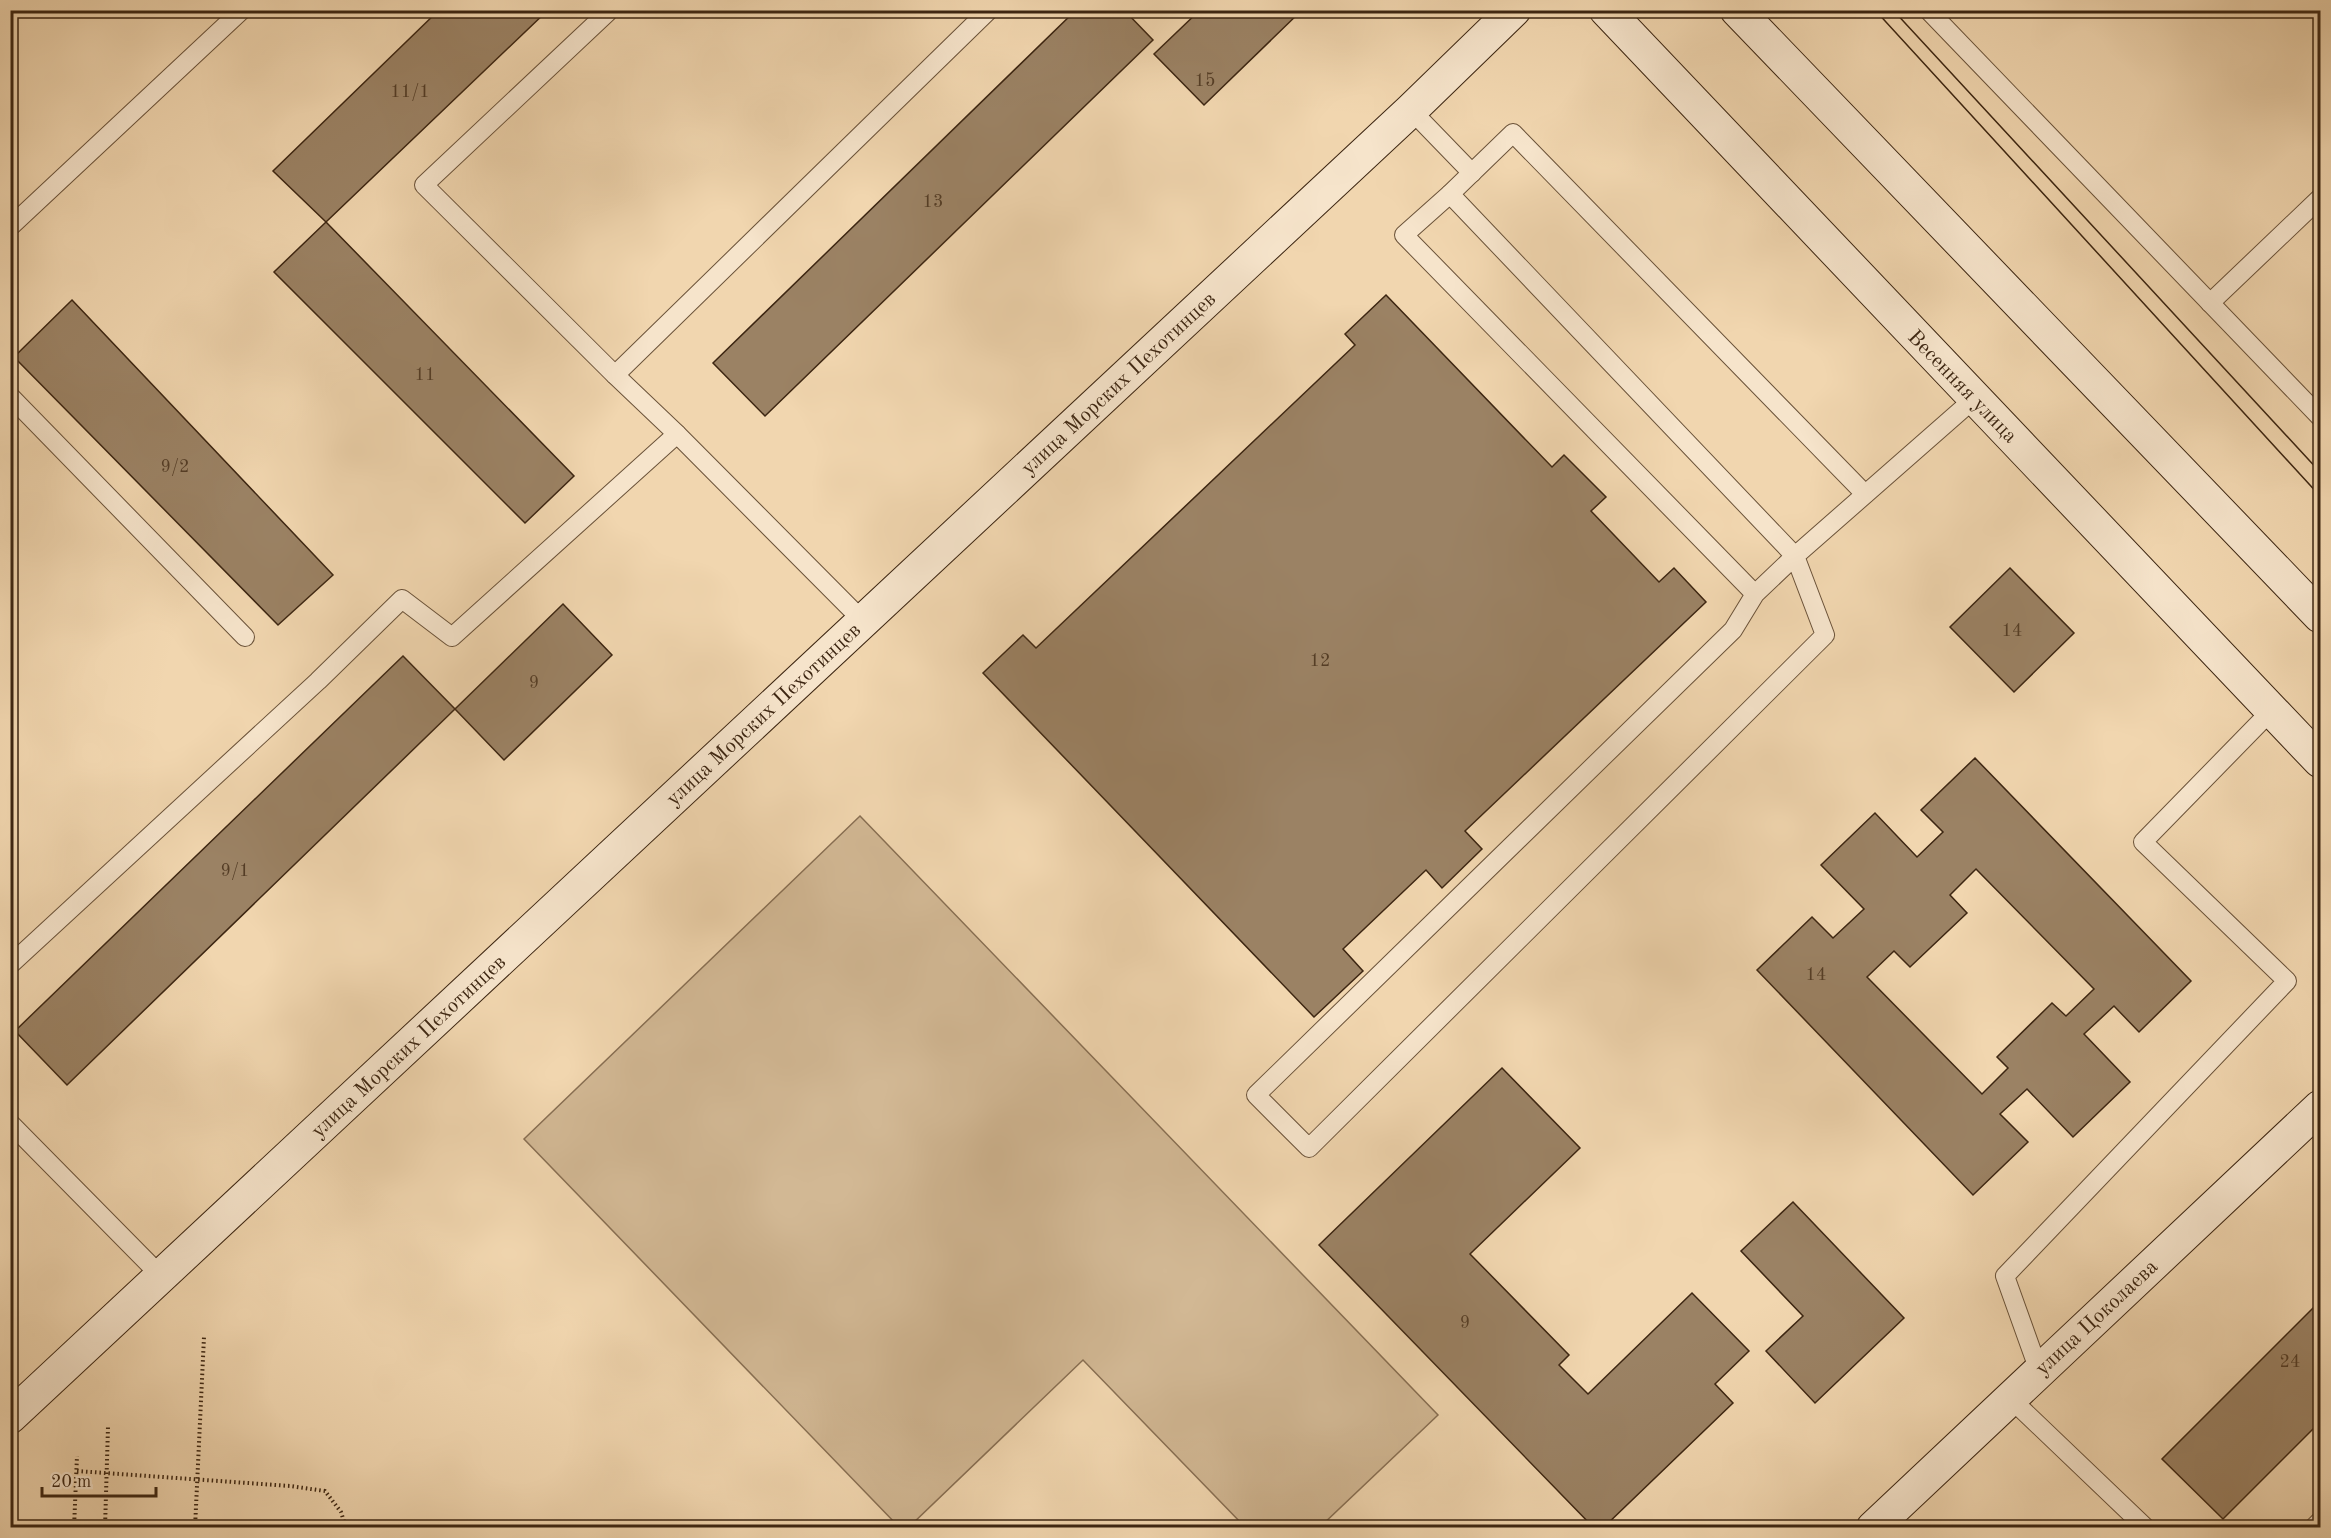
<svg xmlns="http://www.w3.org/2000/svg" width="2331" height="1538" viewBox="0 0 2331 1538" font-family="'Old Standard TT',serif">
<rect width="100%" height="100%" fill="#f1d6af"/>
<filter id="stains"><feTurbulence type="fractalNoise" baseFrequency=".00333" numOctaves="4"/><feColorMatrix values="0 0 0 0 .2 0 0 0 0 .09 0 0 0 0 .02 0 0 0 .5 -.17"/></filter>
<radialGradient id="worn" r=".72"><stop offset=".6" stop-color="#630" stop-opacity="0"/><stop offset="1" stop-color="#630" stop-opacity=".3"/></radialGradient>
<!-- green -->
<path fill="#d2b894" stroke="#886f53" stroke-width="1.5" d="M 860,816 L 1438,1415 L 1320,1527 L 1245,1527 L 1083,1360 L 909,1527 L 899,1527 L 524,1139 Z"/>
<!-- building -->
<g fill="#9b8264" stroke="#3d2612" stroke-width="1.5" fill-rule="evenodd">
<path d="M 439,10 L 548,10 L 326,222 L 273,171 Z"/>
<path d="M 1076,10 L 1124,10 L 1153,40 L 765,416 L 713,363 Z"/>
<path d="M 1200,10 L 1302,10 L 1204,105 L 1154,54 Z"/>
<path d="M 326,222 L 574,476 L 525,523 L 274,272 Z"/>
<path d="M 1386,295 L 1552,467 L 1564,455 L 1606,497 L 1591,511 L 1659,582 L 1674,568 L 1706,602 L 1465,831 L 1482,849 L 1442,888 L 1426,870 L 1343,949 L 1363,971 L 1314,1017 L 983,673 L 1023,635 L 1036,648 L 1355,345 L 1345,334 Z"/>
<path d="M 72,300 L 333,575 L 278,625 L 14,357 Z"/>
<path d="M 2010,568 L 2074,633 L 2014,692 L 1950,627 Z"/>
<path d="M 563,604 L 612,655 L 504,760 L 455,709 Z"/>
<path d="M 403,656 L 455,709 L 67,1085 L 15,1031 Z"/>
<path d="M 1975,758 L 2191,981 L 2139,1032 L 2114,1006 L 2084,1034 L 2130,1082 L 2073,1137 L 2027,1089 L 2000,1114 L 2028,1142 L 1973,1195 L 1757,970 L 1812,917 L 1833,938 L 1864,909 L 1821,865 L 1875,813 L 1917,857 L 1943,832 L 1921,810 ZM 1976,869 L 2094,989 L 2066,1016 L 2052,1003 L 1997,1057 L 2008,1068 L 1982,1094 L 1867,977 L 1894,951 L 1910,967 L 1967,913 L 1950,895 Z"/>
<path d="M 1502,1068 L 1580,1148 L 1470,1254 L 1569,1355 L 1559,1365 L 1588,1394 L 1692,1293 L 1749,1351 L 1715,1384 L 1733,1403 L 1603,1528 L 1594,1528 L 1319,1245 Z"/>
<path d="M 1793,1202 L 1904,1318 L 1815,1403 L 1766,1351 L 1803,1316 L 1741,1251 Z"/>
<path d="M 2320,1301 L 2320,1422 L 2223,1519 L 2162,1459 Z"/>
</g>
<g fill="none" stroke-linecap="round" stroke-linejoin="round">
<!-- lane casing -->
<g stroke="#6a5239" stroke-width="20">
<g id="lane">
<path d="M 1928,10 L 2320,417"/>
<path d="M 608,12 L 424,185 L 615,375 L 677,434"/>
<path d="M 1411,110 L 1472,173"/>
<path d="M 1450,194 L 1513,133 L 1865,494"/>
<path d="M 10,227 L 242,10"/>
<path d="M 2210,303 L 2320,198"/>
<path d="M 615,375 L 989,10"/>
<path d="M 10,396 L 245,637"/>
<path d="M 1755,594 L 1404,235 L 1450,194 L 1795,556 L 1825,635 L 1309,1148 L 1256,1095 L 1733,630 L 1755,594 L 1795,556 L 1975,398"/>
<path d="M 10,965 L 318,681 L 402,599 L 452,637 L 677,434 L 863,621"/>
<path d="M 10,1123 L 161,1276"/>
<path d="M 2039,1371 L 2005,1276 L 2287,981 L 2143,842 L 2271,711"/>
<path d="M 2010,1398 L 2146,1528"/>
<path d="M 2313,1528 L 2320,1521"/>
</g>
</g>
<!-- secondary casing -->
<g stroke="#3d2612" stroke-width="35">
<g id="secondary">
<path d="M 1606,10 L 2320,761"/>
<path d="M 1737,10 L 2320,616"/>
<path d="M 10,1417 L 1411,110 L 1514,10"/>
<path d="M 1873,1528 L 2320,1107"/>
</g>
</g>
<!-- path -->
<g stroke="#3d2612" stroke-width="4" stroke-dasharray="1.5 3" stroke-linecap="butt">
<path d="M 77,1471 L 290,1486 L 325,1491 L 341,1512 L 346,1528"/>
<path d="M 74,1528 L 77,1456"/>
<path d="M 105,1528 L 108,1427"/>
<path d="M 195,1528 L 204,1337"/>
</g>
<!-- lane -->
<use href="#lane" stroke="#f6e4cb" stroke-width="18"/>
<!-- secondary -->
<use href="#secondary" stroke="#f6e4cb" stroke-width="33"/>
<!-- tram -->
<g stroke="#3d2612" stroke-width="1.5">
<path d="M 1875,10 L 2320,496"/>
<path d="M 1893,10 L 2320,472"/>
</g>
</g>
<g text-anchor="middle" stroke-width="5" stroke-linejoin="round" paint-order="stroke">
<!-- number labels -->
<g font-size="18" fill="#543d26">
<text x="1205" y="86">15</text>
<text x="410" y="97">11/1</text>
<text x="933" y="207">13</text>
<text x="425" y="380">11</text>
<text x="175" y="472">9/2</text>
<text x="2012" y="636">14</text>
<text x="1320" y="666">12</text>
<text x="534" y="688">9</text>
<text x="235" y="876">9/1</text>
<text x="1816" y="980">14</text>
<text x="1465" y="1328">9</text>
<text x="2290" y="1367">24</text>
</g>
<!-- street labels -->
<g font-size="21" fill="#3d2612" stroke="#f6e4cb">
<text transform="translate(1118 383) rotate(-43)" y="7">улица Морских Пехотинцев</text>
<text transform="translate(1963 386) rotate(46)" y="7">Весенняя улица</text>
<text transform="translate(763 714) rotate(-43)" y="7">улица Морских Пехотинцев</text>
<text transform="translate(408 1046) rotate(-43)" y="7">улица Морских Пехотинцев</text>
<text transform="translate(2096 1317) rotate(-43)" y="7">улица Цоколаева</text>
</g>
</g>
<!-- margin -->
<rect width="2331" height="1538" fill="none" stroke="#f1d6af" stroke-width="36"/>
<rect x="12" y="12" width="2307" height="1514" fill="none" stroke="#3d2612" stroke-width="3"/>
<rect x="18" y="18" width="2295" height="1502" fill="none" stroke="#3d2612" stroke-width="1.5"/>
<!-- scale -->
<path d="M42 1487v9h114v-9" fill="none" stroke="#3d2612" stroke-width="3"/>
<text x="51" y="1487" font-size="18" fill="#3d2612" stroke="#f6e4cb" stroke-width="4.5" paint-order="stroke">20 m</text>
<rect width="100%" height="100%" filter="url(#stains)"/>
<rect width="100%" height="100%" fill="url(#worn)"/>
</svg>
